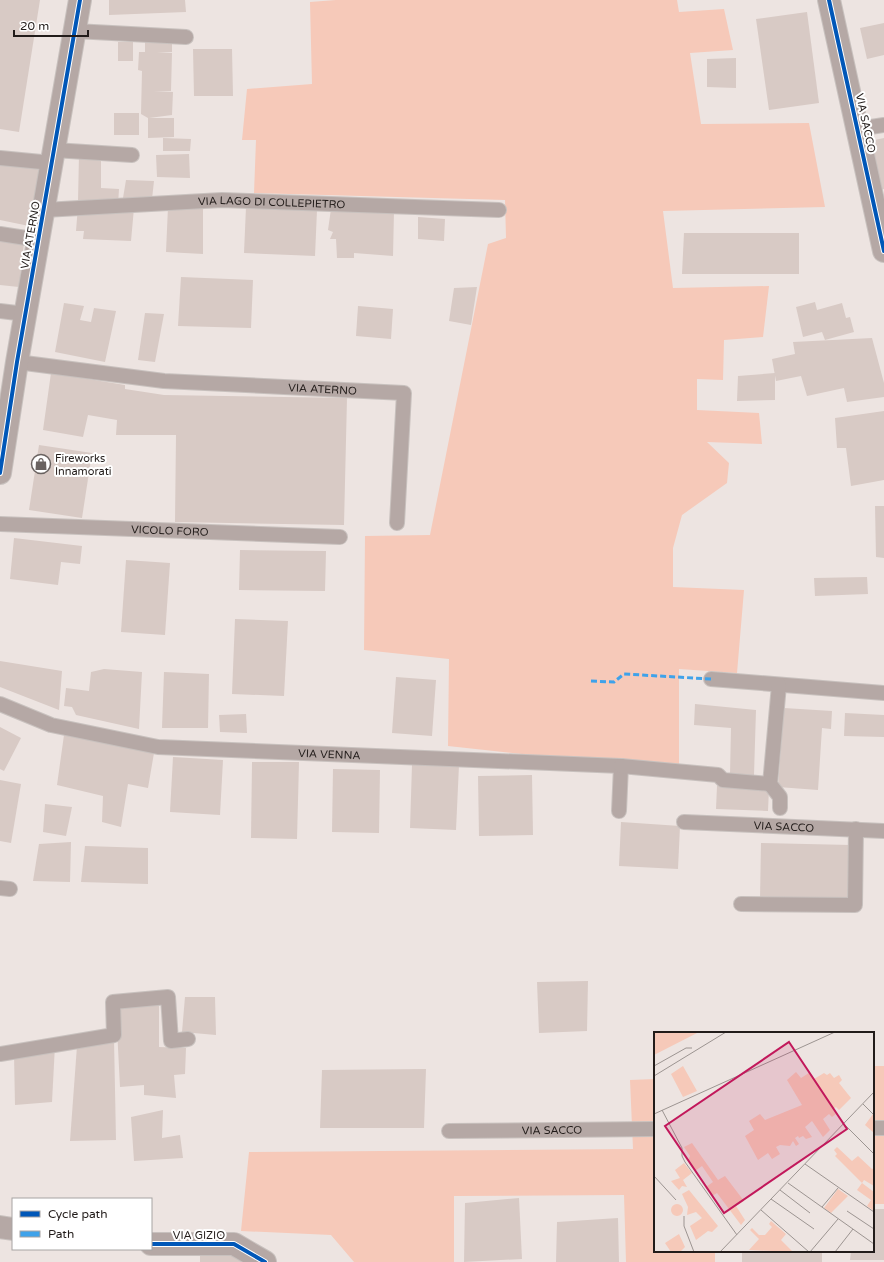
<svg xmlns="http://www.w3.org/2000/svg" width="884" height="1262" viewBox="0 0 884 1262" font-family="'Varela Round',sans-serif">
<rect width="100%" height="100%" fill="#ede4e1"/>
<!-- green -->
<g fill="#f6c9b9">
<path d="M 336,0 L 677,0 L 679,12 L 724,9 L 733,50 L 690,53 L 701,124 L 809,123 L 825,207 L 663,211 L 673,288 L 769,286 L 763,337 L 724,340 L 723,380 L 697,379 L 697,410 L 759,413 L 762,444 L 707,442 L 729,463 L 727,483 L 682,515 L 673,548 L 673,587 L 744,590 L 737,673 L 679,669 L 679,768 L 588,761 L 448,746 L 449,659 L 364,650 L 365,536 L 430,535 L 488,244 L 506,238 L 505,200 L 254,193 L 256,140 L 242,140 L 247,89 L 312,84 L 310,2 Z"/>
<rect x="873" y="1066" width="11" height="138"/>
<path d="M 655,1079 L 655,1251 L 715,1251 L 715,1262 L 626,1262 L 624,1195 L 454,1196 L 454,1262 L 354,1262 L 331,1235 L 241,1231 L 249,1152 L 633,1149 L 630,1080 Z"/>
</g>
<!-- building -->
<g fill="#d8cac5">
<path d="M 0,0 L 40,0 L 19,132 L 0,129 Z"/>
<path d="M 109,0 L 185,0 L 186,12 L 109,15 Z"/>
<path d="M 807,12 L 819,103 L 769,110 L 756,19 Z"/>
<path d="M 884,23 L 884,55 L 867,59 L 860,28 Z"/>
<path d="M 145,39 L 172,39 L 172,52 L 157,52 L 172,53 L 171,91 L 154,91 L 173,92 L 172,115 L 149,118 L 174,118 L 174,137 L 148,138 L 148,118 L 141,114 L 142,71 L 138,70 L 139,52 L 145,52 Z"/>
<rect x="118" y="42" width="15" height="19"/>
<path d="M 193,49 L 232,49 L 233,96 L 194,96 Z"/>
<path d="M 736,58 L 736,88 L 707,87 L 707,59 Z"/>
<rect x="114" y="113" width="25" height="22"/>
<path d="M 163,138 L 191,139 L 190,151 L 163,151 Z"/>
<path d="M 884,138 L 884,189 L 875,191 L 865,142 Z"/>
<path d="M 189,154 L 190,178 L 157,177 L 156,155 Z"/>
<path d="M 79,155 L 101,155 L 101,188 L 119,189 L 118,205 L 78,201 Z"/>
<path d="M 0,162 L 46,171 L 34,227 L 0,220 Z"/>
<path d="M 126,180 L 154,181 L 152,199 L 123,198 Z"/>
<path d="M 203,205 L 203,254 L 166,252 L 168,207 Z"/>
<path d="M 78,206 L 134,208 L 131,241 L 83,239 L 84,231 L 76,231 Z"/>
<path d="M 246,207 L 317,210 L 315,256 L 244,253 Z"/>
<path d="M 331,209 L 394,211 L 393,256 L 354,253 L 354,258 L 337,258 L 336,239 L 330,239 L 333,232 L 328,230 Z"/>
<path d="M 418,217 L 445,219 L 444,241 L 418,239 Z"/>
<path d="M 684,233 L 799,233 L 799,274 L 682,274 Z"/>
<path d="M 0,240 L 24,243 L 19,287 L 0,285 Z"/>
<path d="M 181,277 L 253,280 L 251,328 L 178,326 Z"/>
<path d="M 477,287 L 471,325 L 449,321 L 454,288 Z"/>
<path d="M 815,302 L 817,310 L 842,303 L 846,318 L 850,317 L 854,332 L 825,340 L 822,332 L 803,337 L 796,307 Z"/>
<path d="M 64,303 L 84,306 L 80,320 L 91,322 L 94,308 L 116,311 L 105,362 L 55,352 Z"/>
<path d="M 358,306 L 393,309 L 391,339 L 356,336 Z"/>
<path d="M 145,313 L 164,314 L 155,362 L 138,360 Z"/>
<path d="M 872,338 L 884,383 L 884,397 L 847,402 L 844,388 L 807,396 L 801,376 L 776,381 L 772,359 L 795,354 L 793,342 Z"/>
<path d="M 51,373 L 125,385 L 125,389 L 164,395 L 347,398 L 344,525 L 175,522 L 176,435 L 116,435 L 117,420 L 88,415 L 83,437 L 43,430 Z"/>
<path d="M 775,373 L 775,400 L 737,401 L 738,376 Z"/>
<path d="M 884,411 L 884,480 L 851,486 L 846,448 L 837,448 L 835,418 Z"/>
<path d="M 39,445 L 92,453 L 82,518 L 29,510 Z"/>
<path d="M 875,506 L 884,506 L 884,558 L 876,557 Z"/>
<path d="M 14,538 L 82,546 L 80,564 L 61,562 L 58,585 L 10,579 Z"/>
<path d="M 240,550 L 326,551 L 325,591 L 239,590 Z"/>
<path d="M 126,560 L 170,563 L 165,635 L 121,632 Z"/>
<path d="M 867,577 L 868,594 L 815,596 L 814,578 Z"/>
<path d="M 235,619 L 288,621 L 284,696 L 232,694 Z"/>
<path d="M 0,661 L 62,671 L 59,710 L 0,687 Z"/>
<path d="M 104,669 L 142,672 L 139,729 L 76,715 L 72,707 L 64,706 L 66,688 L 89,691 L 91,672 Z"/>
<path d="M 164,672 L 209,674 L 208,728 L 162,728 Z"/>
<path d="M 396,677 L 436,680 L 432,736 L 392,733 Z"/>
<path d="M 695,704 L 756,710 L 754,775 L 730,775 L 731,728 L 694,725 Z"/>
<path d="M 784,708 L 832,711 L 831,729 L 822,728 L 818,790 L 778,787 Z"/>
<path d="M 845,713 L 884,715 L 884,737 L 844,736 Z"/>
<path d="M 246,714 L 247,733 L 220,732 L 219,715 Z"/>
<path d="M 0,727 L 21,738 L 4,771 L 0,769 Z"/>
<path d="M 64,735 L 154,753 L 148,788 L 128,784 L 121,827 L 102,822 L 103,796 L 57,785 Z"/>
<path d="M 173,757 L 223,760 L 220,815 L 170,812 Z"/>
<path d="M 252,762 L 299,762 L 297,839 L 251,838 Z"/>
<path d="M 412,764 L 459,765 L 456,830 L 410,828 Z"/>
<path d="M 333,769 L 380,770 L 379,833 L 332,832 Z"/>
<path d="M 532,775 L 533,835 L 479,836 L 478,776 Z"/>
<path d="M 0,780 L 21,784 L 11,843 L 0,841 Z"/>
<path d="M 717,786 L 769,788 L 768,811 L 716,809 Z"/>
<path d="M 45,804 L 72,807 L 66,836 L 43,832 Z"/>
<path d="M 621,822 L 680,826 L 678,869 L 619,866 Z"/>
<path d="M 71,842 L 70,882 L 33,881 L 39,844 Z"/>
<path d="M 761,843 L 851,845 L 850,900 L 760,899 Z"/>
<path d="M 85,846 L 148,848 L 148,884 L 81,882 Z"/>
<path d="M 588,981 L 587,1031 L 539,1033 L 537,982 Z"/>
<path d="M 185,997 L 215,997 L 216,1035 L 182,1032 Z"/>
<path d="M 159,1003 L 159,1047 L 186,1048 L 185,1074 L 174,1075 L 176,1098 L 144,1095 L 144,1085 L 120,1087 L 116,1009 Z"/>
<path d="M 114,1039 L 116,1140 L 70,1141 L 77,1046 Z"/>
<path d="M 55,1045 L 52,1102 L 15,1105 L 14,1054 Z"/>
<path d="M 426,1069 L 424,1128 L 320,1128 L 322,1070 Z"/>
<path d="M 163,1110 L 162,1138 L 180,1135 L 183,1158 L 134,1161 L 131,1117 Z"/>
<path d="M 519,1198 L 522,1259 L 464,1262 L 465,1203 Z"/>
<path d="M 873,1209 L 884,1209 L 884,1260 L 850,1260 L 851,1251 L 873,1251 Z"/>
<path d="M 618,1218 L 619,1262 L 556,1262 L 557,1222 Z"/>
<rect x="742" y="1251" width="80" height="11"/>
<path d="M 245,1254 L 245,1262 L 200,1262 L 200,1256 Z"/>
</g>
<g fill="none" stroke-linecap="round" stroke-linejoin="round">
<!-- service casing -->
<g stroke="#c8c1be" stroke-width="16">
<g id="service">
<path d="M 75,31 L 186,37"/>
<path d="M 858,129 L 884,125"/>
<path d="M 54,150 L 132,155"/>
<path d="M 0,158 L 52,163"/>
<path id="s1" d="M 44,210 L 222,200 L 499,210"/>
<path d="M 0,234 L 39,240"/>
<path d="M 0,311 L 25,314"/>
<path id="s2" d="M 17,362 L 164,381 L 404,393 L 397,523"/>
<path id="s3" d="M 0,524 L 340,537"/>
<path d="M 711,679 L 884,693"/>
<path d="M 779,685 L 770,784 L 780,797 L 780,808"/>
<path id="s4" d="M 0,704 L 51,725 L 158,747 L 621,766 L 619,811"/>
<path d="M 621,766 L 718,775 L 723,780 L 770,784"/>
<path id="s5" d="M 684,822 L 884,831"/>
<path d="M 0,888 L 10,889"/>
<path d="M 741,904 L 855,905 L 856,829"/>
<path d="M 0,1054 L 114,1035 L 113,1002 L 168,997 L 171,1041 L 188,1039"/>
<path d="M 873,1128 L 884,1128"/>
<path id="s6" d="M 449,1131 L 655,1129"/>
</g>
</g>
<!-- minor casing -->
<g stroke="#c8c1be" stroke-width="24">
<g id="minor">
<path d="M 829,0 L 884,251"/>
<path d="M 0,1227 L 13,1229"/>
<path d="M 151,1244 L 234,1244 L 265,1262"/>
</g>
</g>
<!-- tertiary casing -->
<g stroke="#c8c1be" stroke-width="24">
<path id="tertiary" d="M 0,473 L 17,362 L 80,0"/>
</g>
<!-- service -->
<use href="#service" stroke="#b5a8a5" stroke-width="14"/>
<!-- minor -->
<use href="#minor" stroke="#b5a8a5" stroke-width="22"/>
<!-- tertiary -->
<use href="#tertiary" stroke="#b5a8a5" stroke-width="22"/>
<!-- quiet -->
<path stroke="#3ea2ea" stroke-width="3" stroke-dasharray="6 3" stroke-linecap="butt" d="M 591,681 L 614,682 L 624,674 L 711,679"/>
<!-- cycleway casing -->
<g stroke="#fff" stroke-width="6">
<g id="cycleway">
<path d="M 829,0 L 884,251"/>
<path d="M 0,473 L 17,362 L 80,0"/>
<path d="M 151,1244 L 234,1244 L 265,1262"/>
</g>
</g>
<!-- cycleway -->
<use href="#cycleway" stroke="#0057b8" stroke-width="4"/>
</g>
<!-- icons -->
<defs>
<g id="shop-ring" transform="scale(1)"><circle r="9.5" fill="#fff" stroke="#696260" stroke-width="1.5"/><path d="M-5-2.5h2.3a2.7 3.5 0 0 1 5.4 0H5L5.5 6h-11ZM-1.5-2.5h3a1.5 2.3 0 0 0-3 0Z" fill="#696260"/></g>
</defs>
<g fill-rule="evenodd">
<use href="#shop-ring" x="41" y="464"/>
</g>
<g text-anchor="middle" stroke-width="4" stroke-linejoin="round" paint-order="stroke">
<!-- street labels -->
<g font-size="11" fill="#221c1a" stroke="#fff">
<text transform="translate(866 123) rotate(78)" y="4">VIA SACCO</text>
<text dy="4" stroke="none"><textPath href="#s1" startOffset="228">VIA LAGO DI COLLEPIETRO</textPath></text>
<text transform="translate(30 235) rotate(-80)" y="4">VIA ATERNO</text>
<text dy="4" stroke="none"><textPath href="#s2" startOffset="307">VIA ATERNO</textPath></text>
<text dy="4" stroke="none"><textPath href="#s3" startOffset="170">VICOLO FORO</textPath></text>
<text dy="4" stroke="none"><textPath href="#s4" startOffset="336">VIA VENNA</textPath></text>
<text dy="4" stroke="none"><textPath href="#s5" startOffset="100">VIA SACCO</textPath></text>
<text dy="4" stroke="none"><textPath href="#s6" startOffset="103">VIA SACCO</textPath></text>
<text x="199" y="1239">VIA GIZIO</text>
</g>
<!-- poi labels -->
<g font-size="11" fill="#221c1a" stroke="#fff" text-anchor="start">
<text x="55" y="462">Fireworks<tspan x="55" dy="13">Innamorati</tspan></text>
</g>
</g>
<!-- overview -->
<g transform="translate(654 1032)">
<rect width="220" height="220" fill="#ede4e1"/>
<path d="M 0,0 L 45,0 L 0,23 ZM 29,34 L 43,59 L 29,65 L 17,42 ZM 142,40 L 147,46 L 155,41 L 160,47 L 170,41 L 173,43 L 176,41 L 180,46 L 185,43 L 188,48 L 185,51 L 197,66 L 185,78 L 182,75 L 179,77 L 182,82 L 178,85 L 175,82 L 169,87 L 176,98 L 169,105 L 158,89 L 151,95 L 158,105 L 152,107 L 149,104 L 145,106 L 144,104 L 141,106 L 145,112 L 142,114 L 139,109 L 136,114 L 126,113 L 122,115 L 126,122 L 118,127 L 114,121 L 104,128 L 91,104 L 100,98 L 95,89 L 106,82 L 111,88 L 148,73 L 133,48 ZM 219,82 L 220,83 L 220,101 L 211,93 ZM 38,111 L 64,148 L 71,144 L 90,169 L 82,174 L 91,188 L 87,193 L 63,161 L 58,164 L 52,155 L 59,150 L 48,134 L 41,139 L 34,129 L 36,124 L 30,115 ZM 183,115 L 198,129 L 204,124 L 218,137 L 220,136 L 220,154 L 210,148 L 208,151 L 181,124 L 183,122 L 180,118 ZM 30,131 L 38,141 L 29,148 L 33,155 L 28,154 L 25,158 L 17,149 L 26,146 L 21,138 ZM 208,151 L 220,160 L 220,179 L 213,174 L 217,168 L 203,158 ZM 184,157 L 194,164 L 177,181 L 170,176 ZM 35,158 L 64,194 L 58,200 L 54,199 L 42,208 L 36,194 L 48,186 L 42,180 L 33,183 L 34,175 L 28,162 ZM17 178a6 6 0 1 1 12 0a6 6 0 1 1-12 0ZM 117,189 L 132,202 L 127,208 L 139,220 L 95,218 L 105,207 L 96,198 L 98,196 L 105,203 L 111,203 L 118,195 L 115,192 ZM 25,202 L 31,215 L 26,220 L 17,220 L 11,211 Z" fill="#f6c9b9"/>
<path fill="none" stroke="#9c9491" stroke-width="1" d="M 0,34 L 32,16 L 38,16M 0,44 L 72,0M 209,72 L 220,83M 8,78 L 28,116 L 28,124 L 31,130 L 83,203M 0,82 L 181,0M 190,92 L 220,122M 151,132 L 220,180M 0,144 L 22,168M 134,151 L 220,212M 126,158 L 156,181M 117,167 L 160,197M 168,175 L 184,156M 107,178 L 155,220M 193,179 L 220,197M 30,184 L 30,194 L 40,220M 66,220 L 220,60M 156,220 L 184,187M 181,220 L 199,197"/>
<path fill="#c2185b" fill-opacity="0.15" stroke="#c2185b" stroke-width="2" d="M 135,10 L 193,97 L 70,181 L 11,94 Z"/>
<rect width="220" height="220" fill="none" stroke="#221c1a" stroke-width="2"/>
</g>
<!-- legend -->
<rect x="12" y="1198" width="140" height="52" fill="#ffffff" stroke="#a7a4a3"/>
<rect x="20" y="1211" width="20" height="6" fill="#0057b8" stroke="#a7a4a3"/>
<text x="48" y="1218" font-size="12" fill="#221c1a">Cycle path</text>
<rect x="20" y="1231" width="20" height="6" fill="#3ea2ea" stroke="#a7a4a3"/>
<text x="48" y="1238" font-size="12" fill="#221c1a">Path</text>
<!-- scale -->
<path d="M14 30v6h74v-6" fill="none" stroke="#221c1a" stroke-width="2"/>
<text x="20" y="30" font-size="12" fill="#221c1a" stroke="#ffffff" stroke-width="3" paint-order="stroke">20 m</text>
</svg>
